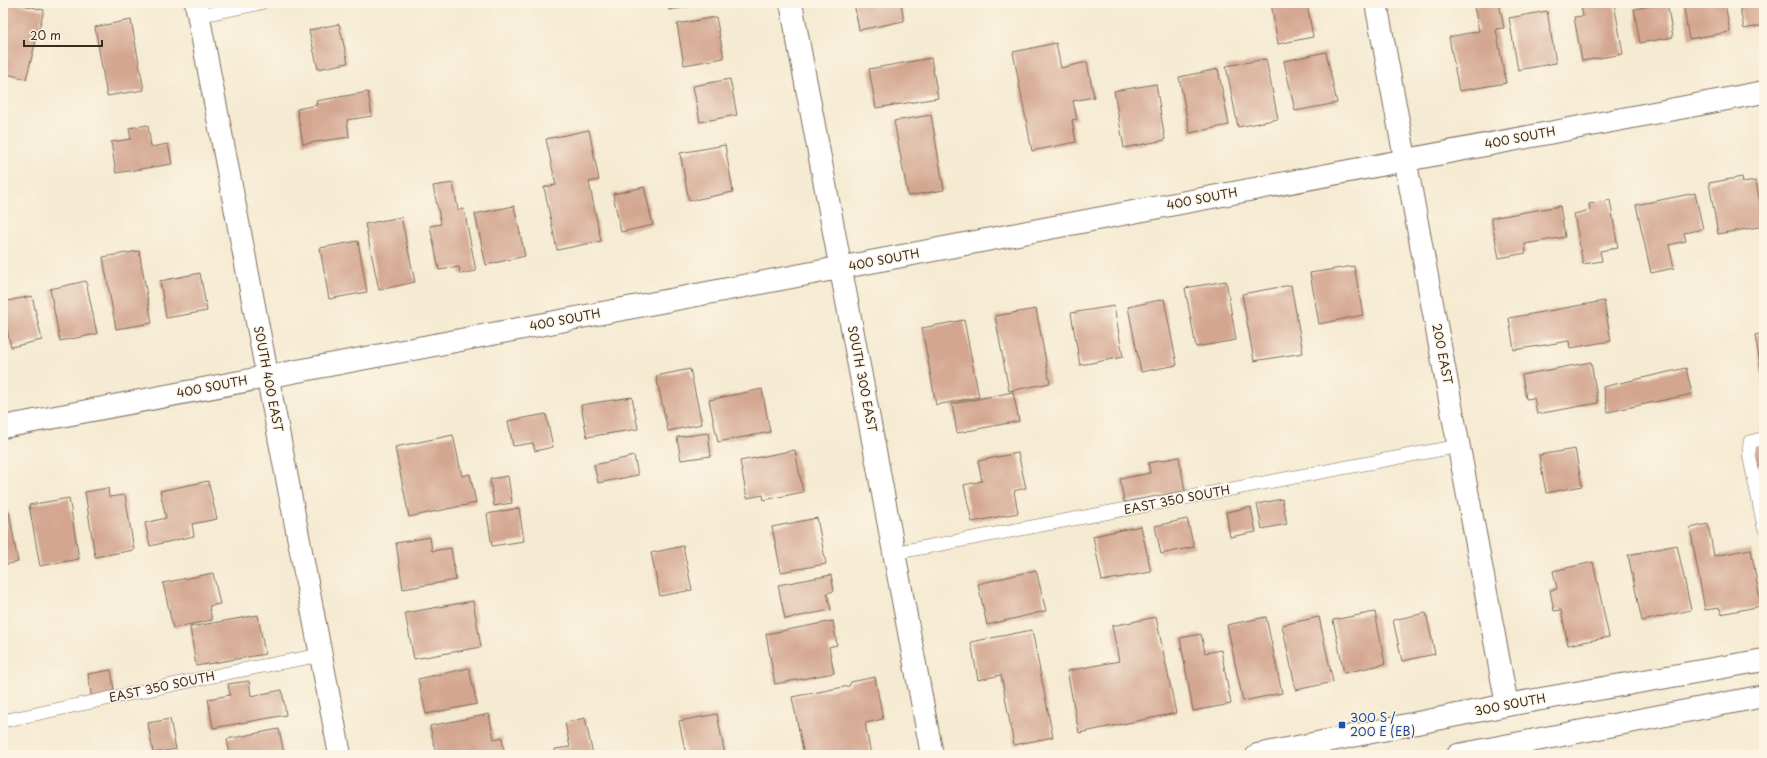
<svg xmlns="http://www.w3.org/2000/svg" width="1767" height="758" viewBox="0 0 1767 758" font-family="'Playpen Sans',sans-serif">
<rect width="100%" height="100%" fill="#fcf5e5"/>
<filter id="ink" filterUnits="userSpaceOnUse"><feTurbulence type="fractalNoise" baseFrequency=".025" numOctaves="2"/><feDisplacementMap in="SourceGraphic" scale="8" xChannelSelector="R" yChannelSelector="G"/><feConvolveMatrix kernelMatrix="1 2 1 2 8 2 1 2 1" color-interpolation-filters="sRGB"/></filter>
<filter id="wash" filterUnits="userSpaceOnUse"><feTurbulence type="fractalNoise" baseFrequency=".012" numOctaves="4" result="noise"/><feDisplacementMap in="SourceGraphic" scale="16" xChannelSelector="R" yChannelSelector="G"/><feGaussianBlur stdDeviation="0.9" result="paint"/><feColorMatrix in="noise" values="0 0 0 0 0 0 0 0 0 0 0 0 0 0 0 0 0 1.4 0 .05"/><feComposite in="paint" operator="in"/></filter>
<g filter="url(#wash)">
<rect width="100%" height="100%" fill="#f5ead2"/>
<g id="blocks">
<!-- building -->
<g fill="#d3a690">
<path d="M 7,3 L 14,3 L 44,10 L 26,79 L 3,73 L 3,19 Z"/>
<path d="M 668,3 L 700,3 L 700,4 L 669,10 Z"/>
<path d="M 854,3 L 901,3 L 904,21 L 859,30 Z"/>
<path d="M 1271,3 L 1307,3 L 1313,37 L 1278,44 Z"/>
<path d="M 1488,3 L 1499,3 L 1504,28 L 1496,29 L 1506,83 L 1459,91 L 1449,37 L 1479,31 L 1474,6 Z"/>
<path d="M 1599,3 L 1614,3 L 1623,54 L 1582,61 L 1574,17 L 1583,16 L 1581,6 Z"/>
<path d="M 1667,3 L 1673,37 L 1640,43 L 1634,9 Z"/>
<path d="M 1683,3 L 1725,3 L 1730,32 L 1689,39 Z"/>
<path d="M 1739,3 L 1764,3 L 1764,25 L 1744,29 Z"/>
<path d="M 1547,11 L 1556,63 L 1518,70 L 1509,18 Z"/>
<path d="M 716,17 L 724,58 L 684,65 L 677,24 Z"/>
<path d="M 131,20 L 144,90 L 107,96 L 95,27 Z"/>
<path d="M 339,24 L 348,63 L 318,69 L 309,30 Z"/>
<path d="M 1056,43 L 1061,68 L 1087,62 L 1094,97 L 1073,101 L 1077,119 L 1072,120 L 1076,142 L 1032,151 L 1013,52 Z"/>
<path d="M 1326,52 L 1337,103 L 1295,111 L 1284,61 Z"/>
<path d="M 931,58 L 938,98 L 876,108 L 869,69 Z"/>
<path d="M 1266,59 L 1278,119 L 1238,127 L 1226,66 Z"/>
<path d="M 1218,69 L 1229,125 L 1190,133 L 1179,77 Z"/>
<path d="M 730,79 L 737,115 L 700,122 L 693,86 Z"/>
<path d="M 1156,84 L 1165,140 L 1124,148 L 1114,91 Z"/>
<path d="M 368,92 L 372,116 L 347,120 L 349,137 L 303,144 L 297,109 L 317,105 L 316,101 Z"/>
<path d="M 931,115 L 944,190 L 908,196 L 894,121 Z"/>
<path d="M 148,125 L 151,147 L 168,144 L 172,164 L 116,173 L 111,142 L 131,139 L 129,128 Z"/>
<path d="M 589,130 L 599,180 L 589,182 L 601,241 L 557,250 L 544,187 L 556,185 L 546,139 Z"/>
<path d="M 725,145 L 733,192 L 689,201 L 680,153 Z"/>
<path d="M 1742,177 L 1743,183 L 1756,181 L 1764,226 L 1718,234 L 1709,183 Z"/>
<path d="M 453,183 L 458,210 L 464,209 L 476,271 L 460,274 L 459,267 L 439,270 L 430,226 L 441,224 L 433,186 Z"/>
<path d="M 644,187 L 653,225 L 621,232 L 613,194 Z"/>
<path d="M 1695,193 L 1703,229 L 1684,233 L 1686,241 L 1669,245 L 1674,268 L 1651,273 L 1636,205 Z"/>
<path d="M 1610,200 L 1618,248 L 1600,251 L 1602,261 L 1583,264 L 1574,214 L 1590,210 L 1589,204 Z"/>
<path d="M 514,206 L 525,256 L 486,265 L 475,214 Z"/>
<path d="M 1560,206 L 1565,237 L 1525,244 L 1526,253 L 1499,258 L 1491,218 Z"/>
<path d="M 401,217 L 415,282 L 379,290 L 365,224 Z"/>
<path d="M 358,241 L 367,292 L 329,299 L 320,248 Z"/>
<path d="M 139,251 L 152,323 L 116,329 L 103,257 Z"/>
<path d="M 1354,266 L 1363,315 L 1319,324 L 1310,273 Z"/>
<path d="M 200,273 L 207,311 L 166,318 L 160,281 Z"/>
<path d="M 86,281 L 97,334 L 60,341 L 50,289 Z"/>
<path d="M 1226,281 L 1236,340 L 1196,347 L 1185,288 Z"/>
<path d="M 1291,285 L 1303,353 L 1254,361 L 1242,294 Z"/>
<path d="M 32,296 L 42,340 L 11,347 L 5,321 L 3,321 L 3,302 Z"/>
<path d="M 1164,299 L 1177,365 L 1141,372 L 1128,307 Z"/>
<path d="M 1604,301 L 1611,341 L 1570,348 L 1569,341 L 1514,350 L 1509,318 Z"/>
<path d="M 1114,306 L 1123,357 L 1080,365 L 1071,313 Z"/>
<path d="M 1036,309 L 1050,383 L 1009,391 L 995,316 Z"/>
<path d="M 964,320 L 979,397 L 936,405 L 922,328 Z"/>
<path d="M 1764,333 L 1764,380 L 1763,380 L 1755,335 Z"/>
<path d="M 1591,362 L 1598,403 L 1537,414 L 1534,398 L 1526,399 L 1522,375 Z"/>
<path d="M 1686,368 L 1692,394 L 1608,412 L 1603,387 Z"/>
<path d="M 690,369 L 702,424 L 668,431 L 656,376 Z"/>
<path d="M 762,389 L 770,432 L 718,442 L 709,400 Z"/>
<path d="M 1013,392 L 1019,421 L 957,433 L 952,404 Z"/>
<path d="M 632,397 L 638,429 L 587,437 L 581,405 Z"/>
<path d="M 546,414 L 553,447 L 535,451 L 533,443 L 513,446 L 508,421 Z"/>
<path d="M 708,433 L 711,456 L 681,460 L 677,437 Z"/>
<path d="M 453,435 L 462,476 L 470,474 L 476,503 L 409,517 L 395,447 Z"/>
<path d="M 1764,444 L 1764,504 L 1753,447 Z"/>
<path d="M 1575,449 L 1582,486 L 1546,493 L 1539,455 Z"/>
<path d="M 795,450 L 803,492 L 764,500 L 763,495 L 747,498 L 740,461 Z"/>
<path d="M 1018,453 L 1026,488 L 1014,491 L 1018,513 L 972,522 L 964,485 L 982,481 L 978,461 Z"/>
<path d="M 634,456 L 638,475 L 598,483 L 594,465 Z"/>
<path d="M 1179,457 L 1185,491 L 1124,502 L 1120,479 L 1150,473 L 1148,463 Z"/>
<path d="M 508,476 L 512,503 L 494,506 L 490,479 Z"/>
<path d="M 208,481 L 217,519 L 192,524 L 194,536 L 150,546 L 145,523 L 166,518 L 160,491 Z"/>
<path d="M 108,488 L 109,497 L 125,495 L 134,550 L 95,557 L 85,492 Z"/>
<path d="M 69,498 L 79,559 L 40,566 L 29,505 Z"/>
<path d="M 1282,499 L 1287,524 L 1262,529 L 1257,504 Z"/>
<path d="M 1251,507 L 1256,532 L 1230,537 L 1226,512 Z"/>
<path d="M 519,508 L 524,541 L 492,546 L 487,514 Z"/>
<path d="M 9,512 L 18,562 L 3,565 L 3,513 Z"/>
<path d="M 817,518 L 826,564 L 781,572 L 772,527 Z"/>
<path d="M 1187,519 L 1194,547 L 1161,554 L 1155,526 Z"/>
<path d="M 1708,524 L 1714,556 L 1751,549 L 1761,606 L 1721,614 L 1720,608 L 1705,610 L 1690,528 Z"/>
<path d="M 1141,526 L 1151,572 L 1102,581 L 1093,536 Z"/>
<path d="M 430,537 L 432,551 L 451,548 L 456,580 L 403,589 L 396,543 Z"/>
<path d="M 1677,545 L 1691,610 L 1642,621 L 1628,555 Z"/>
<path d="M 683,546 L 692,590 L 660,596 L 651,553 Z"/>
<path d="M 1593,562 L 1609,637 L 1568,645 L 1561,610 L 1554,611 L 1550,590 L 1557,589 L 1553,571 Z"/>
<path d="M 1036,570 L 1046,611 L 987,625 L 978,584 Z"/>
<path d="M 213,573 L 220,604 L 209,606 L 212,620 L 173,628 L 163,583 Z"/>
<path d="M 831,575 L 834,591 L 827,593 L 831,610 L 785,619 L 778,585 Z"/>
<path d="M 473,601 L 481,647 L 414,659 L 405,613 Z"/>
<path d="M 1375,612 L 1385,664 L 1344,673 L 1333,620 Z"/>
<path d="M 1426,613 L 1435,654 L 1402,661 L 1393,620 Z"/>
<path d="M 258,615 L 265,654 L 196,666 L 190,627 Z"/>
<path d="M 1156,617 L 1176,713 L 1079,733 L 1067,671 L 1119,661 L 1112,626 Z"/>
<path d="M 1266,617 L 1282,693 L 1243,701 L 1227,625 Z"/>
<path d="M 1319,617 L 1333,682 L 1296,690 L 1282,625 Z"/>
<path d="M 833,621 L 837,645 L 829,647 L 834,673 L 775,684 L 766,634 Z"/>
<path d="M 1032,630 L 1053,737 L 1014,745 L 1001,675 L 978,680 L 971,642 Z"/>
<path d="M 1201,634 L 1205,653 L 1221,650 L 1231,704 L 1193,711 L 1180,638 Z"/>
<path d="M 469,668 L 477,704 L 426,714 L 418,679 Z"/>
<path d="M 111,670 L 115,696 L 92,700 L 88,674 Z"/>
<path d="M 875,677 L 883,719 L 865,723 L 871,755 L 804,755 L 792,697 L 849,686 L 851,682 Z"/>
<path d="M 249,681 L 251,696 L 282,690 L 286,715 L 213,728 L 208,699 L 230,695 L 228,684 Z"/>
<path d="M 489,714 L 494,739 L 502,737 L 504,750 L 480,755 L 436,755 L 430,726 Z"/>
<path d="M 717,714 L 725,755 L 686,755 L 679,721 Z"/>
<path d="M 585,718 L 593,755 L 556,755 L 555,749 L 570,747 L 565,723 Z"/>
<path d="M 170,719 L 176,749 L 153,753 L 148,723 Z"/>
<path d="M 279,729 L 284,755 L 230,755 L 227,739 Z"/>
</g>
</g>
</g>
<g filter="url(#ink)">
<use href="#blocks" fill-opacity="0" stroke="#7c6d5d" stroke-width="1"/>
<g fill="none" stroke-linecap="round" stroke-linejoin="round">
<!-- service casing -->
<g stroke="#7c6d5d" stroke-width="14">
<g id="service">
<path d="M 198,16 L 261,3"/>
<path d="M 1764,438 L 1750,442 L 1749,454 L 1764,527"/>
<path d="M 894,553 L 1459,446"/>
<path d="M 3,721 L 237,671 L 321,655"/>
</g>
</g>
<!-- minor casing -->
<g stroke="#7c6d5d" stroke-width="24">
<g id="minor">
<path d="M 791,3 L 932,755"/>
<path d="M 1376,3 L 1507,705"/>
<path d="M 3,427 L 1764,92"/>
</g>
</g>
<!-- tertiary casing -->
<g stroke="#7c6d5d" stroke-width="24">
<path id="tertiary" d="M 196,3 L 340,755"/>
</g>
<!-- primary casing -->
<g stroke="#7c6d5d" stroke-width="24">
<g id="primary">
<path d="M 1257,755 L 1507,705 L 1764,660"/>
<path d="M 1458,755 L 1764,696"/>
</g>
</g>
<!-- service -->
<use href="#service" stroke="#fff" stroke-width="13"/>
<!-- minor -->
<use href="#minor" stroke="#fff" stroke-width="22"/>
<!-- tertiary -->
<use href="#tertiary" stroke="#fff" stroke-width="22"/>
<!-- primary -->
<use href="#primary" stroke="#fff" stroke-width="22"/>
</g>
</g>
<!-- markers -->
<rect fill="#1a4fb4" stroke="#fcf5e5" stroke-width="1.5" x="1338" y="721" width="8" height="8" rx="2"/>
<g text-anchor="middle" stroke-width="3" stroke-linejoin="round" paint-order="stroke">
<!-- street labels -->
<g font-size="12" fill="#3b2a1e" stroke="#fcf5e5">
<text transform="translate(1520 138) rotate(-11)" y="4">400 SOUTH</text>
<text transform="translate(1202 199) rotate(-11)" y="4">400 SOUTH</text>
<text transform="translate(884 260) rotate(-11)" y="4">400 SOUTH</text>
<text transform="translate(565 320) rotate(-11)" y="4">400 SOUTH</text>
<text transform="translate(1442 354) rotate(79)" y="4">200 EAST</text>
<text transform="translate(268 379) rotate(79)" y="4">SOUTH 400 EAST</text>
<text transform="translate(862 379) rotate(79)" y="4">SOUTH 300 EAST</text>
<text transform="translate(212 387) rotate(-11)" y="4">400 SOUTH</text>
<text transform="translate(1177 500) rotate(-11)" y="4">EAST 350 SOUTH</text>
<text transform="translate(162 687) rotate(-12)" y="4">EAST 350 SOUTH</text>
<text transform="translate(1510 705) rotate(-11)" y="4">300 SOUTH</text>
</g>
<!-- transit labels -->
<g font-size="12" fill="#164399" stroke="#fcf5e5" text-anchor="start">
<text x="1350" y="722">300 S /<tspan x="1350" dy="14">200 E (EB)</tspan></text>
</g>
</g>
<!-- margin -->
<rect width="1767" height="758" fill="none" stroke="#fcf5e5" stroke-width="16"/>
<!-- scale -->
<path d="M24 40v6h78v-6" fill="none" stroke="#3b2a1e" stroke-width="2"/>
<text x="30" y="40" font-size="12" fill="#3b2a1e" stroke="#fcf5e5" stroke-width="3" paint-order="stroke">20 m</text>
</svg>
